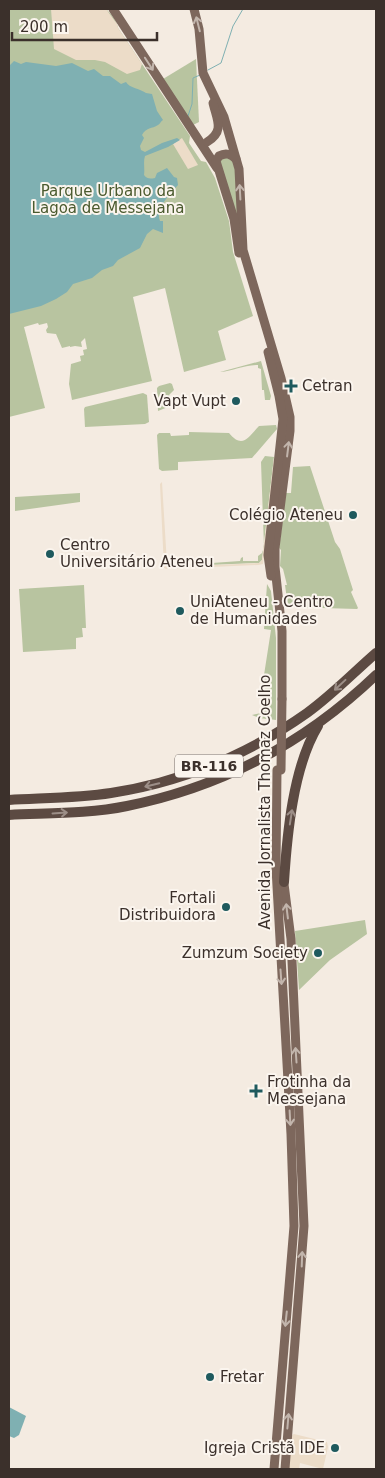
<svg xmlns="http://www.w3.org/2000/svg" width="385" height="1478" viewBox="0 0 385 1478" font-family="'DejaVu Sans',sans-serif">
<rect width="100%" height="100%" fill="#f4ebe1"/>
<!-- green -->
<g fill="#b8c4a0">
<path d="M 23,9 L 106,9 C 111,14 117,21 118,28 L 190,136 L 189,143 L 201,161 L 206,162 L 215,178 L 229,221 L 233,252 L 253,316 L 218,331 L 226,360 L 184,372 L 165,288 L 133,297 L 152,381 L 72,400 L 69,384 L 71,364 L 81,361 L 80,356 L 84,355 L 83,350 L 87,349 L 85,338 L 81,342 L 82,347 L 75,346 L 70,347 L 70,346 L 62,348 L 56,334 L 47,333 L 46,330 L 48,327 L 47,323 L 39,325 L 38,323 L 24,327 L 45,408 L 9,417 L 9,10 Z"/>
<path d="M 196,59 L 199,122 L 193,125 L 163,79 Z"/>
<path d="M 223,157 L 232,159 L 237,176 L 240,227 L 219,161 Z"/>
<path d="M 261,361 L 271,396 L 270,400 L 265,400 L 264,390 L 262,390 L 261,369 L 258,368 L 258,365 C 243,365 234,371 220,372 Z"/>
<path d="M 170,383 L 172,384 L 174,390 L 169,395 L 173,405 L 158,411 L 157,388 L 159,386 Z"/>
<path d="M 143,393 L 147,395 L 149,422 L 145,424 L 85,427 L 84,409 L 85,407 Z"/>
<path d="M 276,425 L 277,429 L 252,458 L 178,462 L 178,470 L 162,471 L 159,469 L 157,435 L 159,433 L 170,433 L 171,436 L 189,435 L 189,432 L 229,433 C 243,450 249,436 259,426 Z"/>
<path d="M 265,456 L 274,457 L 262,560 L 259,563 L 184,566 L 184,565 L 240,561 L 241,558 L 243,557 L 243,561 L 258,561 L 258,556 L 262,553 L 264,547 L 261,462 Z"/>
<path d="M 310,466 L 335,542 L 340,549 L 353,590 L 351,592 L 358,608 L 357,609 L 288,607 L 285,585 L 287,585 L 283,569 L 280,566 L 281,550 L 279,548 L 283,518 L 286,518 L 286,513 L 283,512 L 286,493 L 291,493 L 293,467 Z"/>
<path d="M 80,493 L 80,502 L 15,511 L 15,497 Z"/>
<path d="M 267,584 L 271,591 L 276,638 L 276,720 L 259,718 L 252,715 L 261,713 L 265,692 L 264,675 L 271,630 L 264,629 Z"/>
<path d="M 84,585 L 86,628 L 82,628 L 83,637 L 76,638 L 76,649 L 23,652 L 19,589 Z"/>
<path d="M 365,920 L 367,934 L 330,960 L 299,990 L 295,931 Z"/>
</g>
<!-- plaza -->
<g fill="#ecdcc8">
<path d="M 51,9 L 106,9 L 117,24 L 118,28 L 142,64 L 140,70 L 127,74 L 105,62 L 95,60 L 76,60 L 54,49 Z"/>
<path d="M 182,138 L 198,165 L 188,169 L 173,144 Z"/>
<path d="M 274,457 L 276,459 L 263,564 L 258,565 L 167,569 L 164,568 L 160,484 L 162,482 L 167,564 L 170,567 L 259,563 L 262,560 Z"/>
<path d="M 294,1434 L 327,1442 L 328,1447 L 323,1469 L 300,1463 L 299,1469 L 289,1469 L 291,1436 Z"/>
</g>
<!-- water -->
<g fill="#7fb0b2">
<path d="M 14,61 L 21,64 L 26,62 L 56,66 L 72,63 L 88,71 L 94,69 L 103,76 L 110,76 L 121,84 L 126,82 C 129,88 141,89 146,93 L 152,94 L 157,111 L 163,120 C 161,121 160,124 158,125 C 152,129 146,127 142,135 L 144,138 L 140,146 L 141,150 L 145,152 L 162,143 L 177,138 L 180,140 L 168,147 L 145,156 C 143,162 145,168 144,175 C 147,179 150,179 155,178 L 157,173 L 167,168 L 174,177 L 177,178 L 178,185 C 170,194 155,209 160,221 L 163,221 L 163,233 L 153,229 L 147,234 L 140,248 L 118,260 L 113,266 L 102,270 L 92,278 L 73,284 L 67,292 L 56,299 L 41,306 L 9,314 L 9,66 Z"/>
<path d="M 9,1407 L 26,1416 L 19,1435 L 14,1438 L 9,1436 Z"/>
</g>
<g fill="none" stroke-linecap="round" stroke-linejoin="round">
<!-- stream -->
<g stroke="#7fb0b2" stroke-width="1">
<path d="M 208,70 L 221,63 L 233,26 L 243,9"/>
<path d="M 188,116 L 192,104 L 193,78 L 200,75"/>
</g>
<!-- major -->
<g stroke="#7d675c" stroke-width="9">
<path d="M 113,9 L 217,168"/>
<path d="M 194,9 L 199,29 L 203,73 L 224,117 L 239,169 L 243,250 L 281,378 L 290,417 L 290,431 L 275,548 L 275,567 L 282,631 L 282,699"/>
<path d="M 207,142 C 225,131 217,120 213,103"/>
<path d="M 236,159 C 231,154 226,152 219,156 L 216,161 L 234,219 L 239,253"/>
<path d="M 268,352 L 279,396 L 283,419 L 268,555 L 271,576"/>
<path d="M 283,876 L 291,939 L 304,1226 L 285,1469"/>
<path d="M 274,1469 L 294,1226 L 291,1134 L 276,868 L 277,770"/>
</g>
<!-- highway -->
<g stroke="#5c4a42" stroke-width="10">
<path d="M 9,800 C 43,798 78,798 111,793 C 182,782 249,754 307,713 C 332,695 353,673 376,653"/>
<path d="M 9,815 C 48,813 88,814 127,806 C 222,787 306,742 376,675"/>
<path d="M 284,882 C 287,835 293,767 318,726"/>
</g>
<!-- major-bridge -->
<path stroke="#7d675c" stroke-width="9" d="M 281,770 L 282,699"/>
</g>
<!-- one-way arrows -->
<defs><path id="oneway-shaft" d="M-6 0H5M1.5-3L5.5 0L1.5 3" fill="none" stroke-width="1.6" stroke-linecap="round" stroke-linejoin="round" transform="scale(1.25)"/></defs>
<g stroke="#c2b5ac">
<use href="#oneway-shaft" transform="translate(198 24) rotate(-104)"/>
<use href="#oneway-shaft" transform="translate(149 64) rotate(57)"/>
<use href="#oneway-shaft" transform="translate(240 192) rotate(-93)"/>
<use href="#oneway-shaft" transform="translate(288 449) rotate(-83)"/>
<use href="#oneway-shaft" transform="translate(287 911) rotate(-97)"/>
<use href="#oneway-shaft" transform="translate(281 977) rotate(86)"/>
<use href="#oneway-shaft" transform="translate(296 1055) rotate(-94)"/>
<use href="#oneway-shaft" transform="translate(290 1118) rotate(87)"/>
<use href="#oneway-shaft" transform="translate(302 1259) rotate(-88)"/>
<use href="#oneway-shaft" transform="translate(286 1319) rotate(96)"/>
<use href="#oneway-shaft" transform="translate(288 1421) rotate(-85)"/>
</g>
<g stroke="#9c8e87">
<use href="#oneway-shaft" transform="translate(340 685) rotate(137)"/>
<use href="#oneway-shaft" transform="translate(152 785) rotate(166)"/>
<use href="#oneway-shaft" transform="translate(60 813) rotate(-4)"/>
<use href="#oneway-shaft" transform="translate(291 817) rotate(-81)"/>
</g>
<!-- markers -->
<g fill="#1f5a5e" stroke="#fbf5ee" stroke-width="2">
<path d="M288.5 378.5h5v5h5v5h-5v5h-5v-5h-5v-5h5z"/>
<circle cx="236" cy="401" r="5"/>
<circle cx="353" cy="515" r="5"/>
<circle cx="50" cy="554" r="5"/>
<circle cx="180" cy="611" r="5"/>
<circle cx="226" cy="907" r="5"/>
<circle cx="318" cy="953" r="5"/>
<path d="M253.5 1083.5h5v5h5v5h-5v5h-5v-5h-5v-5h5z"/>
<circle cx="210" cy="1377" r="5"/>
<circle cx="335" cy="1448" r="5"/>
</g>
<g text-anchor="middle" stroke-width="4" stroke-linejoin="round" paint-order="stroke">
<!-- shield labels -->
<rect fill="#fbf5ee" stroke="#756b66" stroke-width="1" x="175" y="754.5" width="68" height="23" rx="4"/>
<g font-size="14" font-weight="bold" fill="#3b302b">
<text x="209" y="771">BR-116</text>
</g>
<!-- park labels -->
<g font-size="15" fill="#4a5a2e" stroke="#fbf5ee">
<text x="108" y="196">Parque Urbano da<tspan x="108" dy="17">Lagoa de Messejana</tspan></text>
</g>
<!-- poi labels -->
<g font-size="15" fill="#3b302b" stroke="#fbf5ee" text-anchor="start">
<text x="302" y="391">Cetran</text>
<text x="226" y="406" text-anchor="end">Vapt Vupt</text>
<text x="343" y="520" text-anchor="end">Colégio Ateneu</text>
<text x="60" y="550">Centro<tspan x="60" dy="17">Universitário Ateneu</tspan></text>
<text x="190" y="607">UniAteneu - Centro<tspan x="190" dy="17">de Humanidades</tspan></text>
<text x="216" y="903" text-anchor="end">Fortali<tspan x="216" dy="17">Distribuidora</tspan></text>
<text x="308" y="958" text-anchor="end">Zumzum Society</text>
<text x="267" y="1087">Frotinha da<tspan x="267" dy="17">Messejana</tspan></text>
<text x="220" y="1382">Fretar</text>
<text x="325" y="1453" text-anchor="end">Igreja Cristã IDE</text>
</g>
<!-- street labels -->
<g font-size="15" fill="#3b302b" stroke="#fbf5ee">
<text transform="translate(265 802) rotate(-90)" y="5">Avenida Jornalista Thomaz Coelho</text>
</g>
</g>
<!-- border -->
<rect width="385" height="1478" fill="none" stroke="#3b302b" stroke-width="20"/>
<!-- scale -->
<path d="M12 32v8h145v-8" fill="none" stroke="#3b302b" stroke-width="2.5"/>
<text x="20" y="32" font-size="15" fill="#3b302b" stroke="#fbf5ee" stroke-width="4" paint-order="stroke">200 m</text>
</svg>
